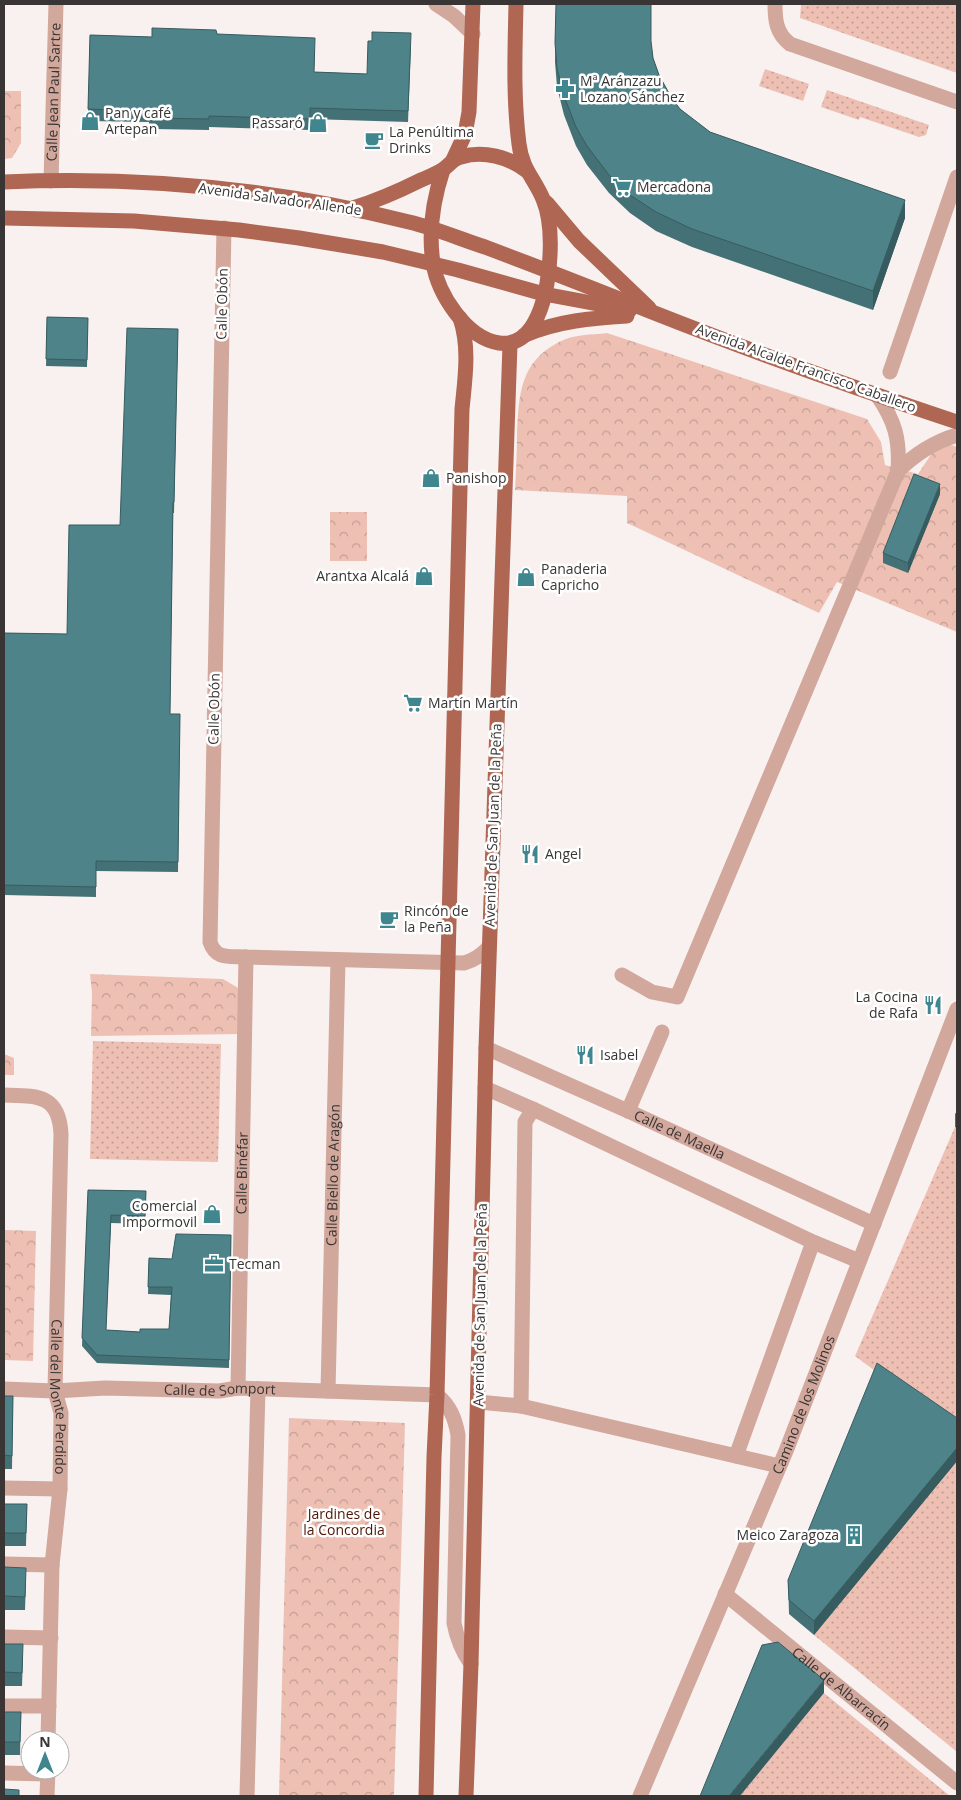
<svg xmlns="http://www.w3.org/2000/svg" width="961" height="1800" viewBox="0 0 961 1800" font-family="'Open Sans',sans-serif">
<defs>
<pattern id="grass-dots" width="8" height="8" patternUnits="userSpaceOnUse" patternTransform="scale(1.25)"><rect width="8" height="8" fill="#eec0b4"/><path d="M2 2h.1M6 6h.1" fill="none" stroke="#c29d93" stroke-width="1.8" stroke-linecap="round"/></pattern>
<pattern id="park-crowns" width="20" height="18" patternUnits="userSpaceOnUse" patternTransform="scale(1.25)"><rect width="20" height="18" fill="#eec0b4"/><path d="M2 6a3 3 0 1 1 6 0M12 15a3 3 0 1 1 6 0" fill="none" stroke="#c29d93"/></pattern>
</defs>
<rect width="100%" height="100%" fill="#f8f1ef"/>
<!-- grass -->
<g fill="url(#grass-dots)">
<path d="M 801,4 L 957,4 L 957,73 L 800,18 Z"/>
<path d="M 765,69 L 809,84 L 803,101 L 759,86 Z"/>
<path d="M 827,90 L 929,125 L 926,135 L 919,137 L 860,117 L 859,120 L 821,107 Z"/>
<path d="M 93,1041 L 221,1044 L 218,1162 L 90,1159 Z"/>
<path d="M 955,1127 L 957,1128 L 957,1432 L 855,1356 Z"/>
<path d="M 957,1460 L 957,1752 L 814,1635 Z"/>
<path d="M 824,1693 L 950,1796 L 740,1796 Z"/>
</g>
<!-- park -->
<g fill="url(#park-crowns)">
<path d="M 4,91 L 21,91 L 21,143 L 12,158 L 4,159 Z"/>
<path d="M 607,333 L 867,419 L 881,442 L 885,465 L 918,474 L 940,441 L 957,447 L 957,632 L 837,582 L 819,613 L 627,523 L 627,496 L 515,490 C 516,471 517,452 517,433 C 519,394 520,362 559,342 C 573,334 592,335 607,333 Z"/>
<rect x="330" y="512" width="37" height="49"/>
<path d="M 90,974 L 223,979 L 245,992 L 244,1034 L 91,1036 L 92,993 Z"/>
<path d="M 4,1054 L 14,1058 L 14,1075 L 4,1075 Z"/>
<path d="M 4,1230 L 36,1231 L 33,1361 L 4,1360 Z"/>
<path d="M 289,1418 L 405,1423 L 394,1796 L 279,1796 Z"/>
</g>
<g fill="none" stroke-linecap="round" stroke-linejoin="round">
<!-- minor -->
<g stroke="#d2a79c" stroke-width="15">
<path d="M 436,4 L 454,16 L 473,34"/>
<path d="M 775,4 C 775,20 776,33 790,44 L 957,102"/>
<path id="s1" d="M 51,181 L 56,4"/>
<path d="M 224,228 L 210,942 C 216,960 229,956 246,957 L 464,963 C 475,960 482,955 489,947"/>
<path d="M 890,372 L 957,177"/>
<path d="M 898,471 C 915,454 934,442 957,435"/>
<path d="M 622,975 L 652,992 L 677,997 L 898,471 C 900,439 895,421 877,395"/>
<path id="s2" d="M 486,1048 L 628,1111 L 874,1224"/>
<path d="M 485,1088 L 533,1109"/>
<path id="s3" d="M 4,1095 C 37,1096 59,1094 61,1134 L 55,1391 L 61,1413 L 60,1489 L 52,1565 L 48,1740"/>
<path d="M 628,1111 L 662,1032"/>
<path id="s4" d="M 238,1388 L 246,957"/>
<path id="s5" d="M 4,1389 L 55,1391 L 105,1388 L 219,1391 L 238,1388 L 437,1395 C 450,1406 455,1418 458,1435 L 454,1623 C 457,1639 462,1651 471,1664"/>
<path id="s6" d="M 328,1391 L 338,960"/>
<path d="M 478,1402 L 521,1406 L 779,1466"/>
<path d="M 521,1406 L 525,1122 L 533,1109 L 813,1242 L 859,1261"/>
<path d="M 736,1456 L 813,1242"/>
<path d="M 4,1488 L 60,1489"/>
<path d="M 4,1564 L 52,1565"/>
<path id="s7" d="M 725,1594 L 957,1783"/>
<path d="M 4,1637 L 51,1638"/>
<path d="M 4,1706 L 49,1706"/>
<path d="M 4,1773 L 47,1774"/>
<path d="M 47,1796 L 48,1770"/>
<path d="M 247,1796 L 258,1389"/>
<path id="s8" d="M 640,1796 L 786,1451 L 957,1009"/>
</g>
<!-- major -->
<g stroke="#af6653" stroke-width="15">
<path d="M 453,160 L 465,134 L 469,112 L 473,4"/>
<path d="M 443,170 C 433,200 428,230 433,263 C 438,294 466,338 499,343 C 513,345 523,339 531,328 C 551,299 556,230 543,199 C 534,178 522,169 519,144 C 513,97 515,51 516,4"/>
<path d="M 4,182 C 139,176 278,189 409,222 C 435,228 460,239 485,247 C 541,268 597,290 652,312 C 753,352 855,388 957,422"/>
<path d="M 547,203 L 579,241 L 649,308"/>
<path d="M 353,208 C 376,201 399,191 421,180 C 428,177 436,174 442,170 C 449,166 452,159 461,157 C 483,150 509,157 527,171"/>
<path d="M 4,218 L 134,221 L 239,230 L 299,238 L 383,252 L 458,270 L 544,294 L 630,310"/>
<path d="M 525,335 C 558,321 592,318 627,316"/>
<path d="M 426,1796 L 434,1457 L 437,1395 L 462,409 C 465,378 470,348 460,318"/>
<path d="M 466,1796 L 471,1664 L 486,1048 L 510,344"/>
</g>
</g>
<!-- wall -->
<g fill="#437176">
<path d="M 556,4 L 651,43 L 653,58 L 659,75 L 671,97 L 680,109 L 710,132 L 905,218 L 873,310 L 692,247 L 656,231 L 630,213 L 609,193 L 587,165 L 576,146 L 564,115 L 557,87 L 555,62 Z"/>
<path d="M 217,34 L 315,50 L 314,72 L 367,74 L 411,44 L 408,122 L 310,119 L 310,130 L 209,127 L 209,130 L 153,129 L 153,126 L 149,126 L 149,122 L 88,121 L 90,35 L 152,37 Z"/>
<path d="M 47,317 L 88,318 L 87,367 L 46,366 Z"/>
<path d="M 178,329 L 174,513 L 173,513 L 170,714 L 180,714 L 178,872 L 96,871 L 96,897 L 4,895 L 4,633 L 67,634 L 120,525 Z"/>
<path d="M 940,494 L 908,573 L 883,563 L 883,553 Z"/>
<path d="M 957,1111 L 957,1128 L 955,1127 L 955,1114 Z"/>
<path d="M 88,1190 L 146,1191 L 145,1224 L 111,1223 L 106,1330 L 140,1332 L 169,1329 L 171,1295 L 148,1294 L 149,1258 L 172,1259 L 231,1235 L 229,1368 L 97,1363 L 82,1346 Z"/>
<path d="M 4,1396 L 13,1396 L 12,1469 L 4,1469 Z"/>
<path d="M 957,1418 L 957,1461 L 814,1635 L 789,1614 L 788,1580 Z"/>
<path d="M 4,1504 L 27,1504 L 26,1546 L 4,1546 Z"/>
<path d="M 4,1567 L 26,1581 L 25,1610 L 4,1610 Z"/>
<path d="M 4,1644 L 23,1657 L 22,1686 L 4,1686 Z"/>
<path d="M 4,1712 L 21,1712 L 20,1755 L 4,1755 Z"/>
</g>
<!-- shaded-wall -->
<g fill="#375c60">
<path d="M 905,200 L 905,218 L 873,310 L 873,291 Z"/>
<path d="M 940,484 L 940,494 L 908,573 L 908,563 Z"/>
<path d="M 957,1448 L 957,1461 L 814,1635 L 814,1621 Z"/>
<path d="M 824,1680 L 824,1693 L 740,1796 L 729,1796 Z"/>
</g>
<!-- building -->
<g fill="#4e8389" stroke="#375c60">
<path d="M 556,4 L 651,4 L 651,41 L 653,58 L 659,75 L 671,97 L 680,109 L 710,132 L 905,200 L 873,291 L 692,229 L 656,212 L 630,195 L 609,175 L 587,146 L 576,127 L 564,96 L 557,68 L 555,43 Z"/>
<path d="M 152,28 L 216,30 L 217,34 L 315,38 L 314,72 L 367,74 L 368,41 L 372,41 L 372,32 L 411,33 L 408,111 L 310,108 L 310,119 L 209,116 L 209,119 L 153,118 L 153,114 L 149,114 L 149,111 L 88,109 L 90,35 L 152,37 Z"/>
<path d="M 47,317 L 88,318 L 87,360 L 46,359 Z"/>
<path d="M 127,328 L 178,329 L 174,502 L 173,502 L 170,714 L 180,714 L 178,862 L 96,861 L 96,887 L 4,885 L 4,633 L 67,634 L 69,525 L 120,525 Z"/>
<path d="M 914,474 L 940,484 L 908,563 L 883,553 Z"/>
<path d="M 88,1190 L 146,1191 L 145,1216 L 111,1215 L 106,1330 L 140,1332 L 140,1329 L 169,1329 L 172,1287 L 148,1287 L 149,1258 L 172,1259 L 176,1234 L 231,1235 L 229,1360 L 97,1355 L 82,1338 Z"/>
<path d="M 877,1363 L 957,1418 L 957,1448 L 814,1621 L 789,1600 L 788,1580 Z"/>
<path d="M 4,1396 L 13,1396 L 12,1456 L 4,1455 Z"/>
<path d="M 4,1504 L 27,1504 L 26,1533 L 4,1533 Z"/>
<path d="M 4,1567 L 26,1568 L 25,1597 L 4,1596 Z"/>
<path d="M 778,1642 L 824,1680 L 729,1796 L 700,1796 L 762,1645 Z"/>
<path d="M 4,1644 L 23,1644 L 22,1673 L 4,1672 Z"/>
<path d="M 4,1712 L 21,1712 L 20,1742 L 4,1742 Z"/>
<path d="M 4,1789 L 19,1790 L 19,1796 L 4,1796 Z"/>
</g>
<!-- icons -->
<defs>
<g id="pharmacy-bare" transform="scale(1.5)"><path d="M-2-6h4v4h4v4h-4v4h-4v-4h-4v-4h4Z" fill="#3f868e" stroke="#fff" stroke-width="2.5" paint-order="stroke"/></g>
<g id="shop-bare" transform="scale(1.5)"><path d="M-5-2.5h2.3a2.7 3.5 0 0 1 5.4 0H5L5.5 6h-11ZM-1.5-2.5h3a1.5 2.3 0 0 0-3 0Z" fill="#3f868e" stroke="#fff" stroke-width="2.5" paint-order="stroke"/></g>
<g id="cafe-bare" transform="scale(1.5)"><path d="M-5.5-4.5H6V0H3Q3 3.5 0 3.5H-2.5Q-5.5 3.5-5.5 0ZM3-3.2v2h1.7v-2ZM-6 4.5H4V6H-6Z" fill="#3f868e" stroke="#fff" stroke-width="2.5" paint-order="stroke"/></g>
<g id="supermarket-bare" transform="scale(1.5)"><path d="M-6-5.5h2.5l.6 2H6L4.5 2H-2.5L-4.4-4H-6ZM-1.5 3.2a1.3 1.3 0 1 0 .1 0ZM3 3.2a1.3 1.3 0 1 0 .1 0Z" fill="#3f868e" stroke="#fff" stroke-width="2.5" paint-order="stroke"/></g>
<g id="restaurant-bare" transform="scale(1.5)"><path d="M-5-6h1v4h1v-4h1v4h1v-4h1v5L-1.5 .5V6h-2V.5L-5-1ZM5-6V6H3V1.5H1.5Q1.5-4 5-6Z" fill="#3f868e" stroke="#fff" stroke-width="2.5" paint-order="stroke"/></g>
<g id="office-bare" transform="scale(1.5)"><path d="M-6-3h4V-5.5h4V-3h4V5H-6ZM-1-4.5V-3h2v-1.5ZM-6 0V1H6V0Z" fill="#3f868e" stroke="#fff" stroke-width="2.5" paint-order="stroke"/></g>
<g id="building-bare" transform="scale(1.5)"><path d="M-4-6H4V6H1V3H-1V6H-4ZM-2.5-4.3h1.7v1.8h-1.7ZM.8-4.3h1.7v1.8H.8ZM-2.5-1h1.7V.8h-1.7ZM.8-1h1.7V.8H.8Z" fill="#3f868e" stroke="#fff" stroke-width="2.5" paint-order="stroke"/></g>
</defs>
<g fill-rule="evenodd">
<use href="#pharmacy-bare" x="565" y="89"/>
<use href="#shop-bare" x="90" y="121"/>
<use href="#shop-bare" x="318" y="123"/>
<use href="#cafe-bare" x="374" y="140"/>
<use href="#supermarket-bare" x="622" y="187"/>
<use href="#shop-bare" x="431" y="478"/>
<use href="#shop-bare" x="424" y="576"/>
<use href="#shop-bare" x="526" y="577"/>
<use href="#supermarket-bare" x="413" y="703"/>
<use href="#restaurant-bare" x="530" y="854"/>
<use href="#cafe-bare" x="389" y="919"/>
<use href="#restaurant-bare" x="933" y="1005"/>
<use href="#restaurant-bare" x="585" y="1055"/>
<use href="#shop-bare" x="212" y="1214"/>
<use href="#office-bare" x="214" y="1264"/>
<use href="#building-bare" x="854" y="1535"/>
</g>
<g text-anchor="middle" stroke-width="5" stroke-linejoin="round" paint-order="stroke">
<!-- poi labels -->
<g font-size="14" fill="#383534" stroke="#fff" text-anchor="start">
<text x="580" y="86">Mª Aránzazu<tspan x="580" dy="16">Lozano Sánchez</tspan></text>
<text x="105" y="118">Pan y café<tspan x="105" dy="16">Artepan</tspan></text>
<text x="303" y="128" text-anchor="end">Passaró</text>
<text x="389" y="137">La Penúltima<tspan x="389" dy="16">Drinks</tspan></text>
<text x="637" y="192">Mercadona</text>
<text x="446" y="483">Panishop</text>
<text x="541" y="574">Panaderia<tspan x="541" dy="16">Capricho</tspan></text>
<text x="409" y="581" text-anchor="end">Arantxa Alcalá</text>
<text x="428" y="708">Martín Martín</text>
<text x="545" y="859">Angel</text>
<text x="404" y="916">Rincón de<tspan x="404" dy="16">la Peña</tspan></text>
<text x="918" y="1002" text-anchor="end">La Cocina<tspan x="918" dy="16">de Rafa</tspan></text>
<text x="600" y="1060">Isabel</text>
<text x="197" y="1211" text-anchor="end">Comercial<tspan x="197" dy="16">Impormovil</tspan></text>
<text x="229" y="1269">Tecman</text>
<text x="839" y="1540" text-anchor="end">Meico Zaragoza</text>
</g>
<!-- street labels -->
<g font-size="14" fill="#383534" stroke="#fff">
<text dy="5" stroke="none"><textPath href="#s1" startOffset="89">Calle Jean Paul Sartre</textPath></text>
<text transform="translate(280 199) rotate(8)" y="5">Avenida Salvador Allende</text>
<text transform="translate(222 304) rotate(-89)" y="5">Calle Obón</text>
<text transform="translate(806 368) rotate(20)" y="5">Avenida Alcalde Francisco Caballero</text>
<text transform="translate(214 709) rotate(-89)" y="5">Calle Obón</text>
<text transform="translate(493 825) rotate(-88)" y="5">Avenida de San Juan de la Peña</text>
<text dy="5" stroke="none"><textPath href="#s2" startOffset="212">Calle de Maella</textPath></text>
<text dy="5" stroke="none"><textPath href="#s4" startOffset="215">Calle Binéfar</textPath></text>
<text dy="5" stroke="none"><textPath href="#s6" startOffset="216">Calle Biello de Aragón</textPath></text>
<text transform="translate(480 1305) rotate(-89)" y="5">Avenida de San Juan de la Peña</text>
<text dy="5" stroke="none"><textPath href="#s5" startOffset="216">Calle de Somport</textPath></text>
<text dy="5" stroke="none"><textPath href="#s3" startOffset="344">Calle del Monte Perdido</textPath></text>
<text dy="5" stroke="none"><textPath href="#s8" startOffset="424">Camino de los Molinos</textPath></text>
<text dy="5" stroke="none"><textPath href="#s7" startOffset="150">Calle de Albarracín</textPath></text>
</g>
<!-- park labels -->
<g font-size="14" fill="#4d1607" stroke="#fff">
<text x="344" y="1519">Jardines de<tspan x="344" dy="16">la Concordia</tspan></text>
</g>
</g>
<!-- border -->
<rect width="961" height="1800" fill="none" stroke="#383534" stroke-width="10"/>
<!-- north arrow -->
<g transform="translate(45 1755)"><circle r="24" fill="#ffffff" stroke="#afaeae"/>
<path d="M0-4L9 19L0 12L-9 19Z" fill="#3f868e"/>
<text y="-8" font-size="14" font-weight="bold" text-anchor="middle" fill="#383534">N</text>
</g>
</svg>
